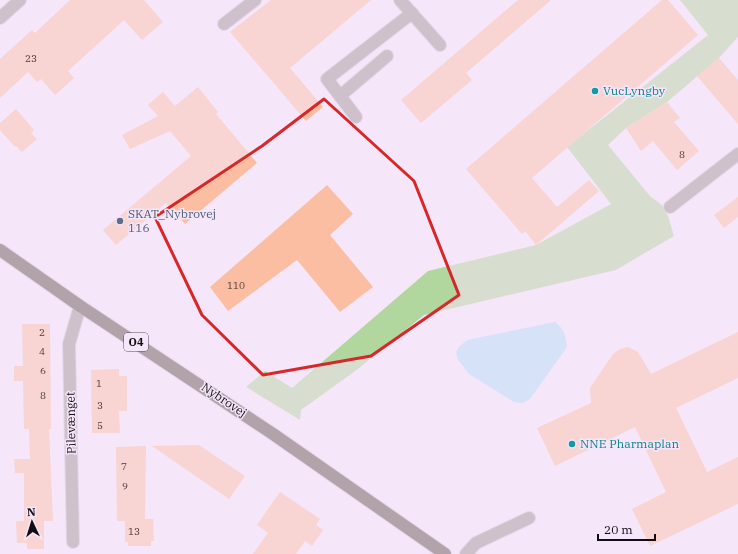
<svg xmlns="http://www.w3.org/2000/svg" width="738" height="554" viewBox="0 0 738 554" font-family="'IBM Plex Serif',serif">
<rect width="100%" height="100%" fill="#f6e6fa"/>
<!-- green -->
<path fill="#b1d69e" d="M 680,0 L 738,0 L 738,37 L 719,58 L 667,102 L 626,128 L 608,145 L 650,196 L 662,205 L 668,216 L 674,236 L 616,270 L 424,315 L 358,369 L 301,410 L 300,420 L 246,387 L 265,371 L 292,388 L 428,271 L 536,245 L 611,204 L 567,147 L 708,35 Z"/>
<!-- water -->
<path fill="#afddf7" d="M 555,322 C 564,328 566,337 567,347 L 530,399 L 523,403 L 514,402 L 469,374 L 458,360 L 456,352 L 459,347 L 467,340 Z"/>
<!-- building -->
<g fill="#fbbea3">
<path d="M 70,0 L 144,0 L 163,22 L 142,40 L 124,20 L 68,71 L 74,78 L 55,95 L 41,79 L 37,82 L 28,72 L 0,98 L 0,59 L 32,30 L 35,33 Z"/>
<path d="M 271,0 L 371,0 L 290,68 L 323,107 L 306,121 L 230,32 Z"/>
<path d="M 518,0 L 551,0 L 466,73 L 472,80 L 421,123 L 401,100 Z"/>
<path d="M 662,0 L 668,0 L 698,35 L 532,178 L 557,207 L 589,180 L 599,191 L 536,245 L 525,231 L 522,234 L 466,169 Z"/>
<path d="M 719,58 L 738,80 L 738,124 L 697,76 Z"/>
<path d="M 198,87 L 218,112 L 216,114 L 257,163 L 185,224 L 166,203 L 116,245 L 103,230 L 191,156 L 170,131 L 130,149 L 122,135 L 158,116 L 148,105 L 163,92 L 175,106 Z"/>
<path d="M 667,102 L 680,118 L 674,122 L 699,151 L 677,170 L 653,141 L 641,151 L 626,128 Z"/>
<path d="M 16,109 L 34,130 L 31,133 L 37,139 L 22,152 L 16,146 L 15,147 L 0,130 L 0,123 Z"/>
<path d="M 327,185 L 353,214 L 330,235 L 373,287 L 340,312 L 297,260 L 228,311 L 210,287 Z"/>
<path d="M 738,197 L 738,217 L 724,228 L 714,215 Z"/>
<path d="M 22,324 L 50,324 L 51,429 L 49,429 L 53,521 L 44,521 L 44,549 L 27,549 L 27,543 L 17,543 L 16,521 L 24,521 L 24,473 L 15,473 L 14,459 L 30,459 L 29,429 L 24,429 L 23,381 L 14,381 L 14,366 L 23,366 Z"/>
<path d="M 738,332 L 738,378 L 676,408 L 707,472 L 738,457 L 738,504 L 650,546 L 632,509 L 666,492 L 635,427 L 555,466 L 537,428 L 591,403 L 590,388 L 613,354 L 620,349 L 628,347 L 638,352 L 651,374 Z"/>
<path d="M 119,369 L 119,376 L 127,376 L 127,411 L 119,411 L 120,433 L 92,433 L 91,370 Z"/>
<path d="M 199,445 L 245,476 L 229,499 L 152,446 Z"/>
<path d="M 146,446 L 145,519 L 153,519 L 154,541 L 151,541 L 151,546 L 128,546 L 128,542 L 125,542 L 125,521 L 117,521 L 116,447 Z"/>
<path d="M 280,492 L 320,519 L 316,525 L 323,530 L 312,546 L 305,541 L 296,554 L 253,554 L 268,533 L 257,525 Z"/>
</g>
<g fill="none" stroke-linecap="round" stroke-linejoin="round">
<!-- minor casing -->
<g stroke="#d2c3d5" stroke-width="14">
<g id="minor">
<path d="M 400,0 L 440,45"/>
<path d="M 0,18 L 20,0"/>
<path d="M 224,24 L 255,0"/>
<path d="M 340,96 L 327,79 L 412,13"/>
<path d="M 356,117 L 340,96 L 387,56"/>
<path d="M 670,207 L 738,154"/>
<path d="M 73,542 L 69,344 L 80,306"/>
<path d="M 466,554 L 476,543 L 529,518"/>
</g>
</g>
<!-- major casing -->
<g stroke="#d2c3d5" stroke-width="14">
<path id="major" d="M 0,250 L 80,306 L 273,434 L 445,554"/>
</g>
<!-- minor -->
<use href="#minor" stroke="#a09692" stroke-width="12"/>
<!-- major -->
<use href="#major" stroke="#615049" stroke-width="12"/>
</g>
<!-- marked area -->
<path d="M0 0H738V554H0ZM 324,99 L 414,181 L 459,295 L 371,356 L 263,375 L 202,315 L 155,217 L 262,146 Z" fill="#f6e6fa" fill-opacity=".55" fill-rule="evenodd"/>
<path fill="none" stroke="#d62828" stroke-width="3" stroke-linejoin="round" d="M 324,99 L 414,181 L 459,295 L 371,356 L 263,375 L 202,315 L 155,217 L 262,146 Z"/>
<!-- markers -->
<g fill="#0f9aa8" stroke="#f6e6fa" stroke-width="1.5">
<circle cx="595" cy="91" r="4"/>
<circle cx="572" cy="444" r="4"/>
</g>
<circle fill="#5c6f8a" stroke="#f6e6fa" stroke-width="1.5" cx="120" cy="221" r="4"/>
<g text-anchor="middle" stroke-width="3" stroke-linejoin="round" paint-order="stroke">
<!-- number labels -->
<g font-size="10" fill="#4c3937">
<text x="31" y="62">23</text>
<text x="682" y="158">8</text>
<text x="236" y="289">110</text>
<text x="42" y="336">2</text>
<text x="42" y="355">4</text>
<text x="43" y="374">6</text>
<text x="99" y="387">1</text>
<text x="43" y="399">8</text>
<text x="100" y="409">3</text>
<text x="100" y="429">5</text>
<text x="124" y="470">7</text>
<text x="125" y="490">9</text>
<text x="134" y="535">13</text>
</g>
<!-- shield labels -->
<rect fill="#f6e6fa" stroke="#564e58" stroke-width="1" x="124" y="333" width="24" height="18" rx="3"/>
<g font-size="11" font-weight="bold" fill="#120d13">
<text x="136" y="346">O4</text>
</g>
<!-- culture labels -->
<g font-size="12" fill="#0d838f" stroke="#f6e6fa" text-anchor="start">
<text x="603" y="95">VucLyngby</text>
<text x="580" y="448">NNE Pharmaplan</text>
</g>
<!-- service labels -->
<g font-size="12" fill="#4e5e75" stroke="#f6e6fa" text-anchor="start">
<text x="128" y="218">SKAT_Nybrovej<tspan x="128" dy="14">116</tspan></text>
</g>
<!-- street labels -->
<g font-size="12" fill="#120d13" stroke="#f6e6fa">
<text transform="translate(224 400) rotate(34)" y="4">Nybrovej</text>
<text transform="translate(71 423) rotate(-91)" y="4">Pilevænget</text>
</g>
</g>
<!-- north arrow -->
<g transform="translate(32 522) rotate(356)" stroke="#f6e6fa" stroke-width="3" paint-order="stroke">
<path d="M0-3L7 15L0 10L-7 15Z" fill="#120d13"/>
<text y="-6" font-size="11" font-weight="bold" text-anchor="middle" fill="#120d13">N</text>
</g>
<!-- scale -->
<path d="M598 534v6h57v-6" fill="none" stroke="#120d13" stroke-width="2"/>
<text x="604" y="534" font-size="12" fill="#120d13" stroke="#f6e6fa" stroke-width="3" paint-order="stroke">20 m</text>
</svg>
